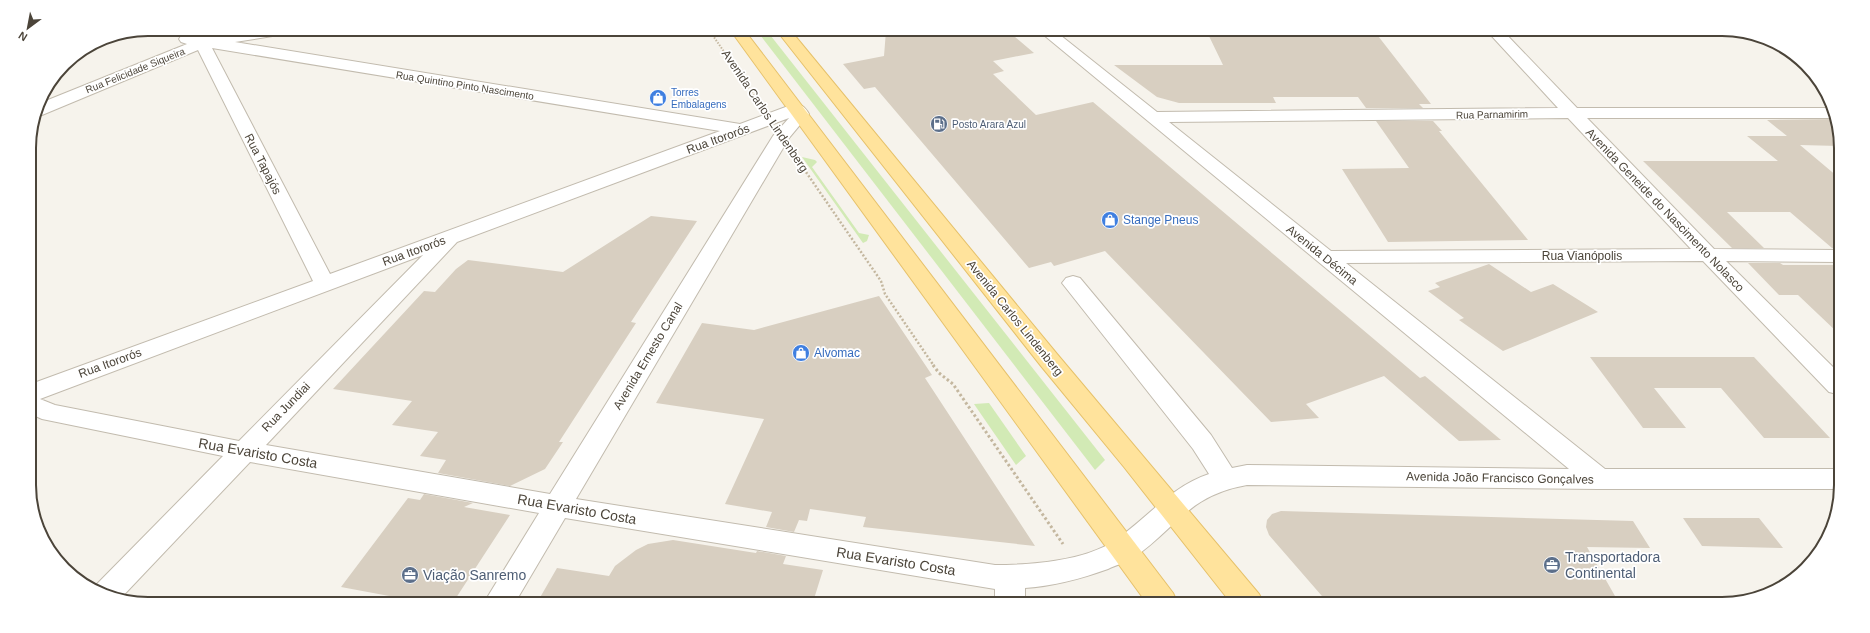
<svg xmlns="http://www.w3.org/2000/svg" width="1870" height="633" viewBox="0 0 1870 633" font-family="Helvetica,sans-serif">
<rect width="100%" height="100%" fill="#f6f3ec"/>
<!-- green -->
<g fill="#d2eab5">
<path d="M 757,31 L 767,31 L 1105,460 L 1095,470 Z"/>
<path d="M 802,157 L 815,160 L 817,162 L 812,167 L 859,233 L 869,235 L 867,241 L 863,243 Z"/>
<path d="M 989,403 L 1026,456 L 1016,465 L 974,404 Z"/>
</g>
<!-- building -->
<g fill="#d8cfc1">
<path d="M 886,31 L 1008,31 L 1034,53 L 993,61 L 1004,71 L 993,74 L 1036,115 L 1093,102 L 1420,378 L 1425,376 L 1501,440 L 1459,441 L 1384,376 L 1306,404 L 1319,418 L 1271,422 L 1105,251 L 1054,266 L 1051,262 L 1029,268 L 875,87 L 864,89 L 843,64 L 884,56 Z"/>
<path d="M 1207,32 L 1375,32 L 1431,104 L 1419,104 L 1423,108 L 1366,108 L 1358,97 L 1273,97 L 1276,103 L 1179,103 L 1157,97 L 1114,65 L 1223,65 Z"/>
<path d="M 1836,119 L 1839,125 L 1839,146 L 1800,145 L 1838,177 L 1838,249 L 1832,248 L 1790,212 L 1727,212 L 1764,248 L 1732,248 L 1643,161 L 1778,161 L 1747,136 L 1787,136 L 1767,120 Z"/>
<path d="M 1376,121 L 1433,121 L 1442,131 L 1439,131 L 1528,240 L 1388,242 L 1342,169 L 1409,168 Z"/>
<path d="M 651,216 L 697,221 L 631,322 L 636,323 L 559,442 L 563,442 L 545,469 L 510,486 L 438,473 L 446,460 L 420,456 L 438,432 L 392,425 L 412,401 L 333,389 L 424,291 L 435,292 L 456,269 L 468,260 L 563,272 Z"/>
<path d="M 1748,263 L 1780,263 L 1783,265 L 1838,265 L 1838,333 L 1798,295 L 1779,295 Z"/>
<path d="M 1489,264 L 1531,292 L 1553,284 L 1598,312 L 1503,351 L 1459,320 L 1464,318 L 1428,291 L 1440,287 L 1435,283 Z"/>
<path d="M 879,296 L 932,375 L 925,378 L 1035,546 L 863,527 L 866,517 L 810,509 L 807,521 L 799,520 L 794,532 L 766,527 L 772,512 L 725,504 L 764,419 L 656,403 L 702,323 L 754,330 Z"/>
<path d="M 1590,357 L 1754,357 L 1830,438 L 1764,438 L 1721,388 L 1654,388 L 1686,428 L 1643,428 Z"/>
<path d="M 424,494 L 473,503 L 464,507 L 510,515 L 454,601 L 416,601 L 341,587 L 408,498 L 420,500 Z"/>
<path d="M 1281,511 L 1633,521 L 1650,548 L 1587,547 L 1619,603 L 1328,603 L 1269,535 L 1266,527 L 1267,520 L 1272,514 Z"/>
<path d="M 1683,518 L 1759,518 L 1783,548 L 1702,546 Z"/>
<path d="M 673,540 L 756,553 L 757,551 L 786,556 L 783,564 L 823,570 L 813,602 L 538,601 L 557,568 L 609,576 L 615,566 L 636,550 L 648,544 Z"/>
</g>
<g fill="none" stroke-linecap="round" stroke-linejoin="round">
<!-- minor casing -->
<g stroke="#c2bbae" stroke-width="2">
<path id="minor" d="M 222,29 L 242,29 L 237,33 L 262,29 L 298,29 L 296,32 L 291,33 L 235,42 L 740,124 L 791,105 C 801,103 805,107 809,114 L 789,138 L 576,499 L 995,565 C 1031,565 1084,561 1114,541 C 1147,519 1170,487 1209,474 L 1193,449 L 1066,288 L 1062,283 L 1066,278 L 1073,276 L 1080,278 L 1211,435 L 1232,468 L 1247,465 L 1569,469 L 1039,31 L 1055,31 L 1157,112 L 1558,108 L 1488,32 L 1504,32 L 1577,108 L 1830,108 L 1835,118 L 1587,118 L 1714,249 L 1838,250 L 1838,262 L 1726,261 L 1838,372 L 1837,394 L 1829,392 L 1703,261 L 1346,263 L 1605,469 L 1837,469 L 1837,489 L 1599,489 L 1247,485 C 1188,495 1177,528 1133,558 C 1125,563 1116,565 1108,569 C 1080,579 1054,586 1025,588 L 1025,602 L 995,602 L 995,589 L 565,518 L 516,601 L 485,601 L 539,513 L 250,462 L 119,600 L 117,600 L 93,590 L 95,586 L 223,456 L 42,419 L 31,414 L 31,384 L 313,281 L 198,50 L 42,115 L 35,116 L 38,104 L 187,44 L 181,42 L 179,39 L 181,36 L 186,35 L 202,37 ZM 212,48 L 720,131 L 330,274 ZM 789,118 L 773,136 L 550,494 L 266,445 L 457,242 ZM 1568,118 L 1691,249 L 1331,251 L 1169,122 ZM 423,255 L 239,441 L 55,405 L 40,399 Z"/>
</g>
<!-- major casing -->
<g stroke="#e6c16a" stroke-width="2">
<g id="major">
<path d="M 731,31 L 745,31 L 1173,593 L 1177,602 L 1146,602 Z"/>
<path d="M 777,31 L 791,31 L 1057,354 L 1259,594 L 1264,603 L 1231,603 L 1124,467 L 1041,366 Z"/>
</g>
</g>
<!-- path-far2 -->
<g stroke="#c4b79f" stroke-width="2" stroke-dasharray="1.5 1.5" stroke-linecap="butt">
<path d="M 709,30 L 759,102"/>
<path d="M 795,156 L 797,160"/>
</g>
<!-- path-far1 -->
<path stroke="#c4b79f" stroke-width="2.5" stroke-dasharray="2 2" stroke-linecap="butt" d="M 797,159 L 881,281 L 885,294 L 934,366"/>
<!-- path -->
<path stroke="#c4b79f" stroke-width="3" stroke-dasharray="2.5 2.5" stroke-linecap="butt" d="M 933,365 L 939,373 L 953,384 L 1063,544"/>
<!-- minor -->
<use href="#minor" fill="#fff" fill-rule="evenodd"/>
<!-- major -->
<use href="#major" fill="#ffe39c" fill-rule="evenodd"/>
</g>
<!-- icons -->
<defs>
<g id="shop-disc" transform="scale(0.9)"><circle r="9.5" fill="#3f7fe0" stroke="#fff"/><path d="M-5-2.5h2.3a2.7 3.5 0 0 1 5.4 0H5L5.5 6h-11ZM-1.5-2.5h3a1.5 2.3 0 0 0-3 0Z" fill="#fff"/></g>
<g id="fuel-disc" transform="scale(0.9)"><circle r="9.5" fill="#5c6f8a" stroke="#fff"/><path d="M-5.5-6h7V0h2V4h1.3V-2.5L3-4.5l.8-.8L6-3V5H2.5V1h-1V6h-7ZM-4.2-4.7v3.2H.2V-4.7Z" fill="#fff"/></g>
<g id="office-disc" transform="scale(0.9)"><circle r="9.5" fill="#5c6f8a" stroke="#fff"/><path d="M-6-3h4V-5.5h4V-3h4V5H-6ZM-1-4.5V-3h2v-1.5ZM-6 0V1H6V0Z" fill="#fff"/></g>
</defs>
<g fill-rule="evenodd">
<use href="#shop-disc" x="658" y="98"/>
<use href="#fuel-disc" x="939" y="124"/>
<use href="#shop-disc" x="1110" y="220"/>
<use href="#shop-disc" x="801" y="353"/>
<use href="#office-disc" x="1552" y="565"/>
<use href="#office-disc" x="410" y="575"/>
</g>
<g text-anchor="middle" stroke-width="3.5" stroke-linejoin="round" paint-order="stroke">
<!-- far-street labels -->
<g font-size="10" fill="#4b4439" stroke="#fff">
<text transform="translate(135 70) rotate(-22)" y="4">Rua Felicidade Siqueira</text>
<text transform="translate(465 85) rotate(9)" y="4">Rua Quintino Pinto Nascimento</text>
<text transform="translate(1492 114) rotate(-1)" y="4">Rua Parnamirim</text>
</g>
<!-- far-shop labels -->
<g font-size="10" fill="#366cbe" stroke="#fff" text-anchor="start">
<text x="671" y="96">Torres<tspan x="671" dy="12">Embalagens</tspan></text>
</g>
<!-- far-service labels -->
<g font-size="10" fill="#4e5e75" stroke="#fff" text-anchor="start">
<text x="952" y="128">Posto Arara Azul</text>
</g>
<!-- street labels -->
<g font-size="12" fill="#4b4439" stroke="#fff">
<text transform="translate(765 111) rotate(56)" y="4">Avenida Carlos Lindenberg</text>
<text transform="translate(718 139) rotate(-20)" y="4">Rua Itororós</text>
<text transform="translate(263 164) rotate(63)" y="4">Rua Tapajós</text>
<text transform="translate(1665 210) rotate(46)" y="4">Avenida Geneide do Nascimento Nolasco</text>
<text transform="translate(414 251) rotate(-20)" y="4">Rua Itororós</text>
<text transform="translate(1322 255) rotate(39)" y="4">Avenida Décima</text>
<text x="1582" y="260">Rua Vianópolis</text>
<text transform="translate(1015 318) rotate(51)" y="4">Avenida Carlos Lindenberg</text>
<text transform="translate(648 356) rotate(-59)" y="4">Avenida Ernesto Canal</text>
<text transform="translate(110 363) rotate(-20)" y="4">Rua Itororós</text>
<text transform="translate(286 407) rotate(-46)" y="4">Rua Jundiai</text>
<text transform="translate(1500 478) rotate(1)" y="4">Avenida João Francisco Gonçalves</text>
</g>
<!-- shop labels -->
<g font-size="12" fill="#366cbe" stroke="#fff" text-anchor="start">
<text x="1123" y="224">Stange Pneus</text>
<text x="814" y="357">Alvomac</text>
</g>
<!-- near-street labels -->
<g font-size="14" fill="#4b4439" stroke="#fff">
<text transform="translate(258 453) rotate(10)" y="5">Rua Evaristo Costa</text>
<text transform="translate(577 509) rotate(10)" y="5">Rua Evaristo Costa</text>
<text transform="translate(896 561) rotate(9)" y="5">Rua Evaristo Costa</text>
</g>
<!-- near-service labels -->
<g font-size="14" fill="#4e5e75" stroke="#fff" text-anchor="start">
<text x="1565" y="562">Transportadora<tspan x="1565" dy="16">Continental</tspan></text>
<text x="423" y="580">Viação Sanremo</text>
</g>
</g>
<!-- crop -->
<path d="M0 0H1870V633H0ZM148 36H1722A112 112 0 0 1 1834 148V485A112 112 0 0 1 1722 597H148A112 112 0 0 1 36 485V148A112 112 0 0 1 148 36Z" fill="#fff" fill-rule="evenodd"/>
<path fill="none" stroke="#4b4439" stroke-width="2" d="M148 36H1722A112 112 0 0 1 1834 148V485A112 112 0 0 1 1722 597H148A112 112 0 0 1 36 485V148A112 112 0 0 1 148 36Z"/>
<!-- north arrow -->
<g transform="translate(28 28) rotate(212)" stroke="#ffffff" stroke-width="3" paint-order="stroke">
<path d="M0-3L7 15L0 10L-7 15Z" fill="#4b4439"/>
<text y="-6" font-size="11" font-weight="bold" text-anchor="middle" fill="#4b4439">N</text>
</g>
</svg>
